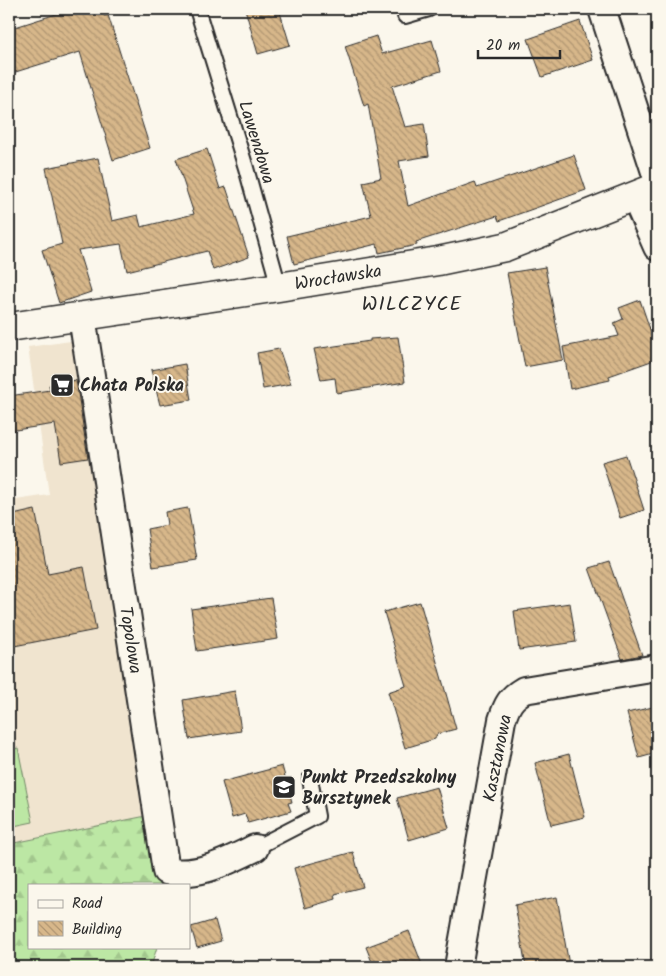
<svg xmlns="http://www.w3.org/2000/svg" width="666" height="976" viewBox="0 0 666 976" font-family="Kalam,sans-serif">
<defs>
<pattern id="forest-firs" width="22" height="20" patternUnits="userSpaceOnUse" patternTransform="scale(1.25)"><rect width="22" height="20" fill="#bce7a4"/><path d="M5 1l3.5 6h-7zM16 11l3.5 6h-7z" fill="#a2c68d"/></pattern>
<pattern id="building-back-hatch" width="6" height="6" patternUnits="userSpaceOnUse" patternTransform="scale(1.25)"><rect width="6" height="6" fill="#d7b78a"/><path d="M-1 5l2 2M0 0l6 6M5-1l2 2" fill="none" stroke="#af9571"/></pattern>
</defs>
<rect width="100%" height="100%" fill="#fbf7ec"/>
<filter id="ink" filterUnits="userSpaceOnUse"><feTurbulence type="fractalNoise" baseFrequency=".02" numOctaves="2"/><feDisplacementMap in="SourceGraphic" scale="10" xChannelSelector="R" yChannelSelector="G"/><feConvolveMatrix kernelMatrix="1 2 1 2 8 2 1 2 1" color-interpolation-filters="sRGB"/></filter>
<g filter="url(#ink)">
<!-- built -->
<path fill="#f0e4cf" d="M 78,340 L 151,815 L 9,844 L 9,501 L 49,495 L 28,347 Z"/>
<!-- forest -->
<path fill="url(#forest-firs)" stroke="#748968" d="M 151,815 L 162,885 L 29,885 L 29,947 L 157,947 L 151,967 L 9,967 L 9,844 Z"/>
<!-- garden -->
<path fill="#bce7a4" stroke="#748968" d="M 18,748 L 33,822 L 9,827 L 9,750 Z"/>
<!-- building -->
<g fill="url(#building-back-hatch)" stroke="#2b2b2b">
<path d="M 72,9 L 102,9 L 104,16 L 108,15 L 150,148 L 113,160 L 80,52 L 9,74 L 9,29 Z"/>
<path d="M 245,9 L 279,9 L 290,45 L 258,54 Z"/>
<path d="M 580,21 L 593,60 L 542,77 L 528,39 Z"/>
<path d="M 376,36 L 382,54 L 432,40 L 441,71 L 392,86 L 405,127 L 424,124 L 429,156 L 399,161 L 408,206 L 475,182 L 477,188 L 574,155 L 586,190 L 499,221 L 497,216 L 416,242 L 417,245 L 379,253 L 377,244 L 294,264 L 287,236 L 371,216 L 363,182 L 381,178 L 368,104 L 364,106 L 345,46 Z"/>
<path d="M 207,149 L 220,189 L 226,187 L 249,257 L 213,270 L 207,251 L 127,271 L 121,244 L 78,250 L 91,292 L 59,303 L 42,250 L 62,244 L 46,168 L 98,158 L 112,221 L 138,215 L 141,227 L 194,214 L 176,159 Z"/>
<path d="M 545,267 L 563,360 L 525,367 L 507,273 Z"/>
<path d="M 640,300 L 657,350 L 657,359 L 609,376 L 610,380 L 570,389 L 563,347 L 619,336 L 614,323 L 623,319 L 619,308 Z"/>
<path d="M 398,337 L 405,382 L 337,393 L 335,378 L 321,380 L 314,349 L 370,341 L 370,339 Z"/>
<path d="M 279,349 L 291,384 L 263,389 L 257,353 Z"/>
<path d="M 185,364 L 191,400 L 160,405 L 151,370 Z"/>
<path d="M 76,380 L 88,458 L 61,462 L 55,424 L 9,431 L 9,396 L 50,390 L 49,385 Z"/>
<path d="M 626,455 L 644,510 L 620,518 L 602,462 Z"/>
<path d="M 188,508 L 197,560 L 153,567 L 147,529 L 167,525 L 165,512 Z"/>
<path d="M 35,510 L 48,574 L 84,567 L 96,630 L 9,647 L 9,516 Z"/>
<path d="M 609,562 L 642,655 L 622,659 L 589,568 Z"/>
<path d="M 271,598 L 278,639 L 197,651 L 191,609 Z"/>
<path d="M 420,602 L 456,729 L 437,734 L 435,739 L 405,748 L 388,692 L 406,686 L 384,612 Z"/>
<path d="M 570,603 L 576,642 L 519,650 L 514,611 Z"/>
<path d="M 235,691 L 241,731 L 189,739 L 183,700 Z"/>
<path d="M 657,706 L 657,753 L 639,758 L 627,713 Z"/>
<path d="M 569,754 L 585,817 L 551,825 L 535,763 Z"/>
<path d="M 282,766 L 292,802 L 288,803 L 291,811 L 248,823 L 245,814 L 232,818 L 222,782 Z"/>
<path d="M 437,787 L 449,828 L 409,840 L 397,798 Z"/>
<path d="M 353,852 L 363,887 L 335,894 L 336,899 L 305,908 L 294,868 Z"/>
<path d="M 557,897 L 569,965 L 555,967 L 526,967 L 515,905 Z"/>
<path d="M 215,920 L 221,941 L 197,948 L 191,927 Z"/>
<path d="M 409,931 L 423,967 L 374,967 L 366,947 Z"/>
</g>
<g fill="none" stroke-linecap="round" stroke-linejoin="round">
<!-- lane casing -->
<g stroke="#2b2b2b" stroke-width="18">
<g id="lane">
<path d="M 197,9 L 246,168 L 279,287"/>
<path d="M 405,16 L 429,9"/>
<path d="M 255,848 L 317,816 L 310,779"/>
</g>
</g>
<!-- street casing -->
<g stroke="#2b2b2b" stroke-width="30">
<g id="street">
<path d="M 602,9 L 657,178"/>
<path d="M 635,197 L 657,247"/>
<path d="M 82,316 L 166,871 C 197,878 228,861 255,848"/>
<path d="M 458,967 L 502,720 C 507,705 510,698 524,690 L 657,668"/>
</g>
</g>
<!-- secondary casing -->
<g stroke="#2b2b2b" stroke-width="31">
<path id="secondary" d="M 9,327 L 279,287 L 438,261 L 505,247 L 657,187"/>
</g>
<!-- lane -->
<use href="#lane" stroke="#fbf7ec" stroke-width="14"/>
<!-- street -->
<use href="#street" stroke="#fbf7ec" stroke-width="26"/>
<!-- secondary -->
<use href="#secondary" stroke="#fbf7ec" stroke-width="28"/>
</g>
</g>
<!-- icons -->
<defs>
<g id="supermarket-square" transform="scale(1.25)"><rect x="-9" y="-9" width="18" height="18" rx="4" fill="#2b2b2b" stroke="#fbf7ec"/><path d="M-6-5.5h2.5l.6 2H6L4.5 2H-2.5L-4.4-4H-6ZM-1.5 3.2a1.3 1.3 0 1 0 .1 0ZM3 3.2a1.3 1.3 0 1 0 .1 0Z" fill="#fff"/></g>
<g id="school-square" transform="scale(1.25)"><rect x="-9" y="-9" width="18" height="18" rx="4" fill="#2b2b2b" stroke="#fbf7ec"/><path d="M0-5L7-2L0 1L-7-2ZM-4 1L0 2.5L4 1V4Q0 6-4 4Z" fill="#fff"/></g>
</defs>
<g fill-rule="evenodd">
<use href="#supermarket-square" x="62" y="385"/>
<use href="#school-square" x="284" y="787"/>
</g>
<g text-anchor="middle" stroke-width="4" stroke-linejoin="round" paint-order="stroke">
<!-- street labels -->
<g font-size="18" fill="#2b2b2b" stroke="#fbf7ec">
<text transform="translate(257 142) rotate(73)" y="6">Lawendowa</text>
<text transform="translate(338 277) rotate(-9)" y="6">Wrocławska</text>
<text transform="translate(131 640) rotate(81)" y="6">Topolowa</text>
<text transform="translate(497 758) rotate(-79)" y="6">Kasztanowa</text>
</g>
<!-- poi labels -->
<g font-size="18" font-weight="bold" fill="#2b2b2b" stroke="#fbf7ec" text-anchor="start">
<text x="80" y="391">Chata Polska</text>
<text x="302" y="783">Punkt Przedszkolny<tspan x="302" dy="21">Bursztynek</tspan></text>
</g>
<!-- quarter labels -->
<g font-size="20" letter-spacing="1" fill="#2b2b2b" stroke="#fbf7ec">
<text x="412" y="310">WILCZYCE</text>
</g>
</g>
<!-- margin -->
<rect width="666" height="976" fill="none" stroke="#fbf7ec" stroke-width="30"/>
<rect x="15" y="15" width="636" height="946" fill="none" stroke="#2b2b2b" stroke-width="2" filter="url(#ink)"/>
<!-- legend -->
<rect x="28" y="884" width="162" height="65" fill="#fbf7ec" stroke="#a8a59f"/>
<rect x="38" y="900" width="25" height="8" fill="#fbf7ec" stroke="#a8a59f"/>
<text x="72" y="908" font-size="15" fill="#2b2b2b">Road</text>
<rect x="38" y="921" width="25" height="15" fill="url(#building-back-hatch)" stroke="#a8a59f"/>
<text x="72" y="934" font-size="15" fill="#2b2b2b">Building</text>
<!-- scale -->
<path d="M478 50v8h82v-8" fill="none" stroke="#2b2b2b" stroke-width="2.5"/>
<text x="486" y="50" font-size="15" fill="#2b2b2b" stroke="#fbf7ec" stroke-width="4" paint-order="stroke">20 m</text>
</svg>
